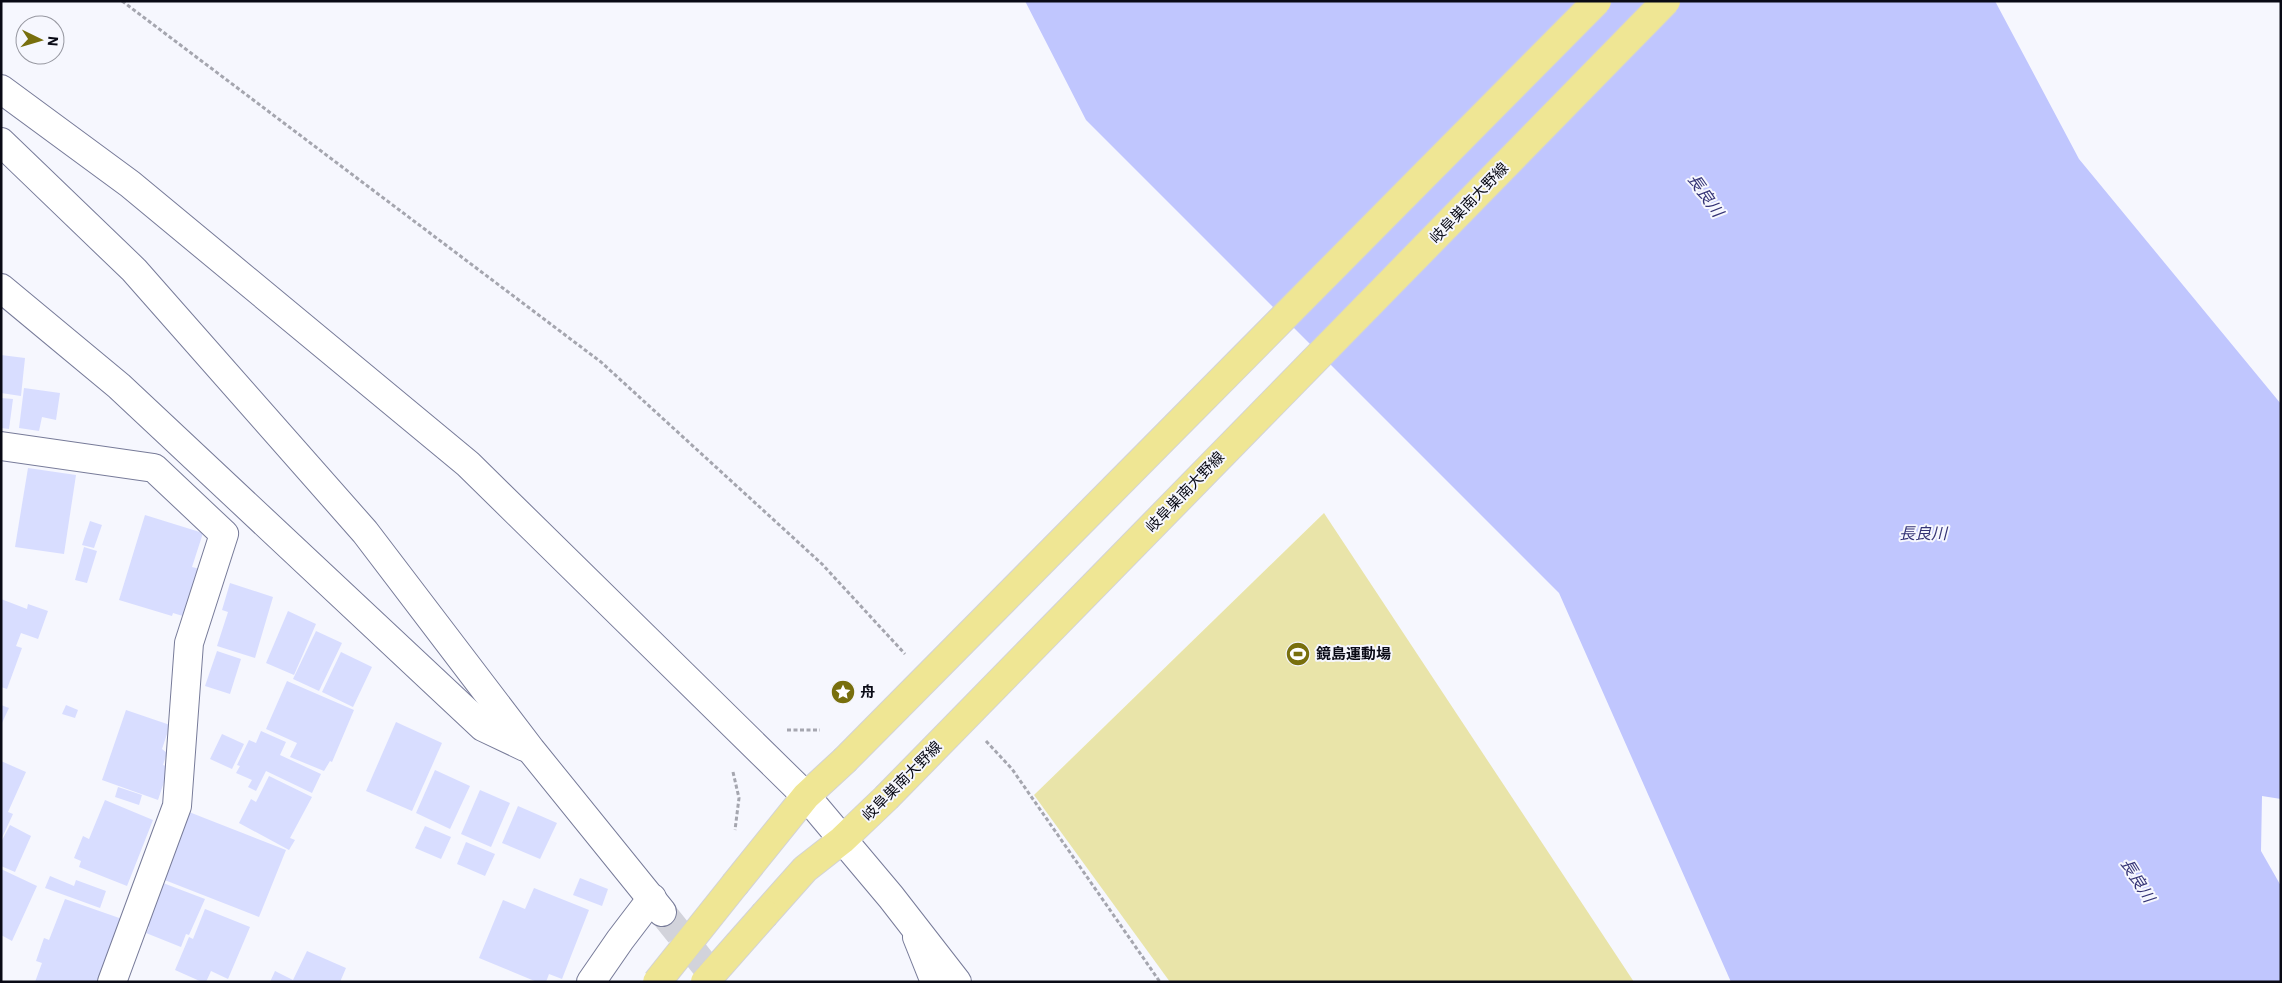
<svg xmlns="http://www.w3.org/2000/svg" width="2282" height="983" viewBox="0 0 2282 983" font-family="'IBM Plex Sans','Noto Sans JP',sans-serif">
<rect width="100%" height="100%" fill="#f6f7fe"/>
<!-- green -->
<path fill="#e9e4a9" d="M 1324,513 L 1634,982 L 1170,982 L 1034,795 Z"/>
<!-- water -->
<path fill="#c0c6fe" d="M 1025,1 L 1995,1 L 2079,159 L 2281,404 L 2281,799 L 2262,796 L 2261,851 L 2281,886 L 2281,982 L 1731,982 L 1559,593 L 1086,120 Z"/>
<!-- building -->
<g fill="#d8ddff">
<path d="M 1,355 L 25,358 L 21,396 L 1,393 Z"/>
<path d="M 24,388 L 60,393 L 56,420 L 42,417 L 39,431 L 19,428 Z"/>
<path d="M 1,398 L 13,399 L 9,429 L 1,428 Z"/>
<path d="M 28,468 L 76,475 L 64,554 L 15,547 Z"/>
<path d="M 145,515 L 203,533 L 192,567 L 200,569 L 186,617 L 173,613 L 172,616 L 119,600 Z"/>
<path d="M 90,521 L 102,525 L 94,548 L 82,545 Z"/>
<path d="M 84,547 L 97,551 L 87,583 L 75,580 Z"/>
<path d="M 230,583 L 273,597 L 255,658 L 217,646 L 228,612 L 222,610 Z"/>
<path d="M 1,599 L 27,609 L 28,604 L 48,611 L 38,639 L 21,633 L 16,646 L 22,648 L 7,689 L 1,687 Z"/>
<path d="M 288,611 L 316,624 L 294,675 L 266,663 Z"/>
<path d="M 316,631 L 342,643 L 319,691 L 293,679 Z"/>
<path d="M 217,651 L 241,659 L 230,694 L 205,686 Z"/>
<path d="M 341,652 L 372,667 L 353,707 L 322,692 Z"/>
<path d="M 287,681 L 354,710 L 332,762 L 330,761 L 324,771 L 290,757 L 297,743 L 266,729 Z"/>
<path d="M 1,705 L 9,708 L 1,725 Z"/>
<path d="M 66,705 L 78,710 L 75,718 L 62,714 Z"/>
<path d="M 126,710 L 170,725 L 162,749 L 167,753 L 163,765 L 169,767 L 158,800 L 102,780 Z"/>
<path d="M 396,722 L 442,743 L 412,811 L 366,791 Z"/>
<path d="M 261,731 L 286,742 L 280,755 L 321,774 L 312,793 L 266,771 L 256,791 L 248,787 L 252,780 L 236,773 L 240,766 L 237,765 L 249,740 L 256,743 Z"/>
<path d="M 222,734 L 244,744 L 232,769 L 210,759 Z"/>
<path d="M 1,761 L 26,772 L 8,812 L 13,814 L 1,840 Z"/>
<path d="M 435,770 L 470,786 L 450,829 L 416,813 Z"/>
<path d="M 269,776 L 312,797 L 290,838 L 295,840 L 289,850 L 239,823 L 251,799 L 256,802 Z"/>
<path d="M 118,787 L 142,795 L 139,805 L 115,797 Z"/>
<path d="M 480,790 L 510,803 L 491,847 L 461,834 Z"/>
<path d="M 105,800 L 153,820 L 127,886 L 79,867 L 81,861 L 74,858 L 83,836 L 89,839 Z"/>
<path d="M 518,806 L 557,823 L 540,859 L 502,843 Z"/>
<path d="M 189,812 L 286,850 L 259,917 L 162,879 Z"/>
<path d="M 10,825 L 31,836 L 15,872 L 1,866 L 1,842 Z"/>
<path d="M 425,826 L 451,837 L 441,859 L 415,848 Z"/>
<path d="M 466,842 L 495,854 L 485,876 L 457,864 Z"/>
<path d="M 1,869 L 37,886 L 12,941 L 1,935 Z"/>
<path d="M 50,876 L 74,886 L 76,880 L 106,891 L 100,908 L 45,888 Z"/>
<path d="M 580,878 L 608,889 L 602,906 L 573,895 Z"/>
<path d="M 163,883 L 205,899 L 189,935 L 186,934 L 181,947 L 146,933 L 149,927 L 145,926 Z"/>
<path d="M 534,888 L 589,910 L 562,979 L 549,974 L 546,982 L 537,982 L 479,958 L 503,900 L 525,909 Z"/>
<path d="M 65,899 L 125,920 L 102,982 L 35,982 L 42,963 L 36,961 L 44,938 L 49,940 Z"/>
<path d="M 205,909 L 250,927 L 228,979 L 211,971 L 206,982 L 202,982 L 175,970 L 189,937 L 193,939 Z"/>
<path d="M 307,951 L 346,968 L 340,982 L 270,982 L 275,971 L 293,980 Z"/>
</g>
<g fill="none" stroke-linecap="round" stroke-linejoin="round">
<!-- street-tunnel -->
<path stroke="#d2d3db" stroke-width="28" stroke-dasharray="28 14" stroke-linecap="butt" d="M 662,912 L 718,982"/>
<!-- street casing -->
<g stroke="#777b99" stroke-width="30">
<g id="street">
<path d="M 1,142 L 134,270 L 365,532 L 531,750 L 662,912"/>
<path d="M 1,288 L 119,386 L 483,727 L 525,747"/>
<path d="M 1,446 L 154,468 L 224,534 L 189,643 L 177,806 L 112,982"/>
<path d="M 917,937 L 935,982"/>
<path d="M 591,982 L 620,940 L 652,898"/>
</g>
</g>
<!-- secondary casing -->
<g stroke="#777b99" stroke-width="30">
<path id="secondary" d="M 1,89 L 130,184 L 468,464 L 806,796 L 891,897 L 957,982"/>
</g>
<!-- primary casing -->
<g stroke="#d3d3d5" stroke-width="30">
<g id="primary">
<path d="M 736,883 L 806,796 L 844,761"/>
<path d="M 765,914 L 805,869 L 842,840 L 886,798"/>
</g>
</g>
<!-- path -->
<g stroke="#a5a6af" stroke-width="3" stroke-dasharray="4 2.5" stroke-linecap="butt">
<path d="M 122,1 L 601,362 L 822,564 L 905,654"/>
<path d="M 787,730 L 820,730"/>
<path d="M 986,741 L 1012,769 L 1160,982"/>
<path d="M 733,772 L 739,798 L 735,830"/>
</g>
<!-- street -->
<use href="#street" stroke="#fff" stroke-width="28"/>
<!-- secondary -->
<use href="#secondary" stroke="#fff" stroke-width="28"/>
<!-- primary -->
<use href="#primary" stroke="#efe694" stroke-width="28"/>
<!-- primary-bridge casing -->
<g stroke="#d3d3d5" stroke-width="30" stroke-linecap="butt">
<g id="primary-bridge">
<path d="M 844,761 L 1597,1"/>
<path d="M 886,798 L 1666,1"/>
<path d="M 657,982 L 736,883"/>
<path d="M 705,982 L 765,914"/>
</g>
</g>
<!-- primary-bridge -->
<use href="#primary-bridge" stroke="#efe694" stroke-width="28"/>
</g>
<!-- icons -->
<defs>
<g id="stadium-disc" transform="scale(1.25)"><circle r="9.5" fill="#786f0d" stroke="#f6f7fe"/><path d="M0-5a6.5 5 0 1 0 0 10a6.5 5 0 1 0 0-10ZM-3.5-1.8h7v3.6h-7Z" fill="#fff"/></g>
<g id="sight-disc" transform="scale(1.25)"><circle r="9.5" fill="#786f0d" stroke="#f6f7fe"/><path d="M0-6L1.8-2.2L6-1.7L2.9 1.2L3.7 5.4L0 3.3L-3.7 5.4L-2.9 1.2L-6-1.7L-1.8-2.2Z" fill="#fff"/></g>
</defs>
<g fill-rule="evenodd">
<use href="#stadium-disc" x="1298" y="654"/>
<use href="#sight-disc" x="843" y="692"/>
</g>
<g text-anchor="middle" stroke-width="4" stroke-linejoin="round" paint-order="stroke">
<!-- street labels -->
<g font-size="15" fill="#090a15" stroke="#f6f7fe">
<text transform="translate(1469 203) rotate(-46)" y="5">岐阜巣南大野線</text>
<text transform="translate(1185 492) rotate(-46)" y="5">岐阜巣南大野線</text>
<text transform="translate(902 781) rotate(-45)" y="5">岐阜巣南大野線</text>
</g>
<!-- poi labels -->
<g font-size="15" font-weight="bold" fill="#090a15" stroke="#f6f7fe" text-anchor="start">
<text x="1316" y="659">鏡島運動場</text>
<text x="860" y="697">舟</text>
</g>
<!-- water labels -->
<g font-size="16" font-style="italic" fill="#343375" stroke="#f6f7fe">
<text transform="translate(1706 195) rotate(55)" y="6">長良川</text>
<text x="1923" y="539">長良川</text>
<text transform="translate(2138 880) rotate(58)" y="6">長良川</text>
</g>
</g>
<!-- border -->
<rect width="2282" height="983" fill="none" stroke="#090a15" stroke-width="5"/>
<!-- north arrow -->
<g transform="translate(40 40) rotate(95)"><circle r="24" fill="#f6f7fe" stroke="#9798a1"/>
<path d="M0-4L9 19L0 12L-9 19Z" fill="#786f0d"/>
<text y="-8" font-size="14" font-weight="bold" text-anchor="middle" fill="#090a15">N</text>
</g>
</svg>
